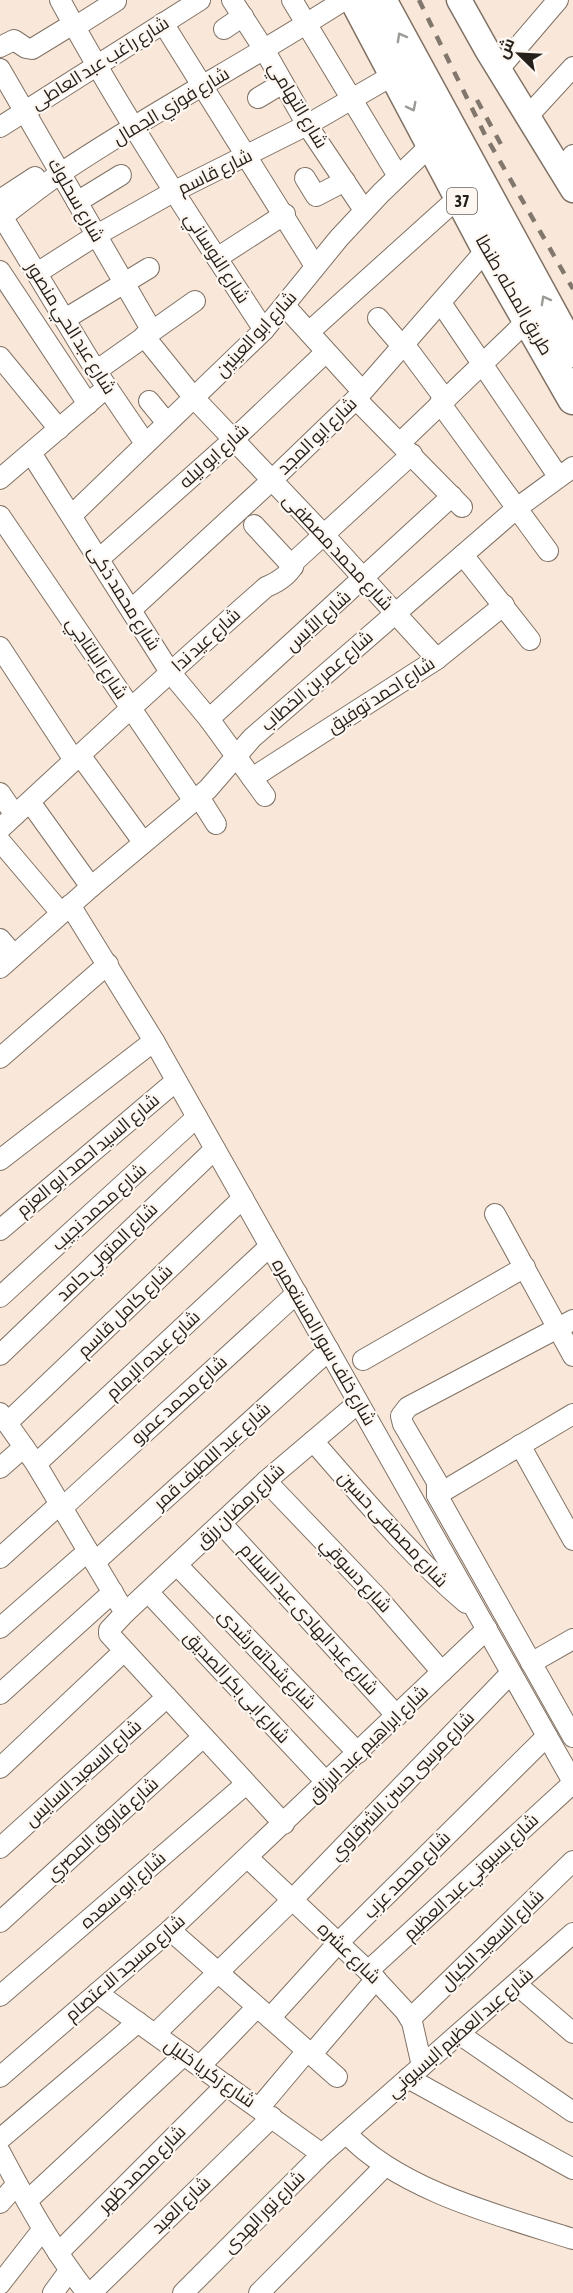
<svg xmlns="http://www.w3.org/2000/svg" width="573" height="2293" viewBox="0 0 573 2293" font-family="'Asap Condensed',Cairo,sans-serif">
<rect width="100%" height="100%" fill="#f9e8d9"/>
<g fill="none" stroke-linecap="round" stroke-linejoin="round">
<!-- minor casing -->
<g stroke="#817265" stroke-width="22">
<g id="minor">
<path d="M 60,0 C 122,114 193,222 264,330"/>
<path d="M 232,0 L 265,51 L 307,125 L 364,210"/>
<path d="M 292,0 L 398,176"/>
<path d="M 163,23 L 315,266"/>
<path d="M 75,27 L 116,1"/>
<path d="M 224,29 L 243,16"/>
<path d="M 0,47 L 14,40 L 26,48 L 32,49 L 73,24"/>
<path d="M 0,69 L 152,331"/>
<path d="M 499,69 L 558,0"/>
<path d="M 258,98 L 283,83"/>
<path d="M 528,116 L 573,67"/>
<path d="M 0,127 L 200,0"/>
<path d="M 561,169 L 573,155"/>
<path d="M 305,178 L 316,196 L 345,181"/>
<path d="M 0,200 L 35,177"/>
<path d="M 77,202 L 121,175"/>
<path d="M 0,213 L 96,371 L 145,443"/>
<path d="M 2,217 C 22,202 41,186 61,173 C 153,111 251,60 344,0"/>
<path d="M 217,258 L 285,214"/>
<path d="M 0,271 L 88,404"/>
<path d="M 37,273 L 95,236 L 173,192 L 307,125 L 395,74"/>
<path d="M 441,303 L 558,476"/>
<path d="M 285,306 L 362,391"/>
<path d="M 378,318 L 402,346"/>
<path d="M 65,319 L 149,268"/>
<path d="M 309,332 L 460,196"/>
<path d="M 144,336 L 194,398 L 324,535 L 437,659"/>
<path d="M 404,344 L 445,399"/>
<path d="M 0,357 L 59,429"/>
<path d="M 96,371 L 195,301"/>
<path d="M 356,399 L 462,507"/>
<path d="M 149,401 L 167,423"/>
<path d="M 440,403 L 548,551"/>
<path d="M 400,443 L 529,319"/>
<path d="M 31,453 L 170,672 L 209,719 L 265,796"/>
<path d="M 0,479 L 98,395"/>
<path d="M 72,515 L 264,330 L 339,238 L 381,193 L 431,145"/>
<path d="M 0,516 L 194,801"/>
<path d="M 254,525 L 293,567"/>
<path d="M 463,555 L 530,640"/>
<path d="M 99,559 L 233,440 L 326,352"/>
<path d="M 132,609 L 272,480 L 356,399 L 487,249"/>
<path d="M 0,647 L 74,760"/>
<path d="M 209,719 L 452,496"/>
<path d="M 80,755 L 143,842"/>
<path d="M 252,778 L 437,659 L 504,605"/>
<path d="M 0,793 L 15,815"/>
<path d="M 199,797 L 216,824"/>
<path d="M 30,802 L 91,887"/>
<path d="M 0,829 C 88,747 176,666 266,587 C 278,582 291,574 295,561 L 412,454"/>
<path d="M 0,841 L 61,913"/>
<path d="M 70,905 L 154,1041 L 573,1782"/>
<path d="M 0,939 L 14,955"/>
<path d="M 0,968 L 91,887 L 208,789 L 252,738 L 517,508 L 573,467"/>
<path d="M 0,1058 L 108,964"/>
<path d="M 0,1160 L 154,1041"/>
<path d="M 495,1214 L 573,1356"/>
<path d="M 0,1230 L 176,1081"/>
<path d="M 0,1297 L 197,1117"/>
<path d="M 573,1320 L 408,1407 L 401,1416 L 403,1424 L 437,1482 L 437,1495 L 573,1737"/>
<path d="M 0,1355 L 215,1149"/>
<path d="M 363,1360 L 525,1267"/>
<path d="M 0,1413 L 36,1464 L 125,1613 L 109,1630 L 109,1634 L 284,1824"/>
<path d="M 7,1423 L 243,1198"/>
<path d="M 313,1441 C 362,1497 410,1555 466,1603"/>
<path d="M 520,1445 L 573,1540"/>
<path d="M 36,1464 L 270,1246"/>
<path d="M 0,1468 L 24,1447"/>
<path d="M 266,1481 L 378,1598 L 442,1672"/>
<path d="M 437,1495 L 573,1414"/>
<path d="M 62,1508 L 297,1293"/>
<path d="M 221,1523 L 397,1716"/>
<path d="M 0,1558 L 60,1504"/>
<path d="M 95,1562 L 329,1350"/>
<path d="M 177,1565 L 358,1753"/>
<path d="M 148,1592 L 327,1783"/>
<path d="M 125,1613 L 266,1481 L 358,1403"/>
<path d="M 0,1628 L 88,1551"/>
<path d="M 531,1663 L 573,1639"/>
<path d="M 0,1694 L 113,1592"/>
<path d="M 0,1768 L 124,1651"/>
<path d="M 0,1848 L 167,1697"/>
<path d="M 248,1858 L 368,1971 L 405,2011 L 412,2022 L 422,2066"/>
<path d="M 0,1922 L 203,1737"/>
<path d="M 170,1930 L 337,2077"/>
<path d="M 368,1971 L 573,1783"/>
<path d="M 516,1984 L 573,2033"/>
<path d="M 97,1993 L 322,2154"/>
<path d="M 0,1996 L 246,1784"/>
<path d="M 270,2018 L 338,1943 L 547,1736"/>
<path d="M 410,2019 L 573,1861"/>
<path d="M 155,2034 L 293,1899 L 511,1673"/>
<path d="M 459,2034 L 573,2112"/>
<path d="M 311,2055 L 376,1979"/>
<path d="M 200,2066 L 257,2007"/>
<path d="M 0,2077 L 170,1930 L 487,1629"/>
<path d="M 408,2078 L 573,2169"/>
<path d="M 259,2108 L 307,2051"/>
<path d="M 346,2133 C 399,2190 500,2216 573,2239"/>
<path d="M 0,2139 L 138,2022"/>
<path d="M 0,2152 C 26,2201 53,2250 87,2293"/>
<path d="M 27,2201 L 184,2055"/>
<path d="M 0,2203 L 17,2184"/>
<path d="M 58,2253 L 226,2085"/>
<path d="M 0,2284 L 43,2229"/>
<path d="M 53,2293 L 69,2271"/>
<path d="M 91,2293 L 272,2117"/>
<path d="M 183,2293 L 322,2154 L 573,1933"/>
<path d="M 259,2293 L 385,2166"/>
</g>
</g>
<!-- tertiary casing -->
<g stroke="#817265" stroke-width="27">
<path id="tertiary" d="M 459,0 L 487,50 L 573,190"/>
</g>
<!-- primary casing -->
<g stroke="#817265" stroke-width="33">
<g id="primary">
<path d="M 355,0 L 487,249 L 573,399"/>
<path d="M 381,0 L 573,352"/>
</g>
</g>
<!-- minor -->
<use href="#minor" stroke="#fff" stroke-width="20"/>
<!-- tertiary -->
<use href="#tertiary" stroke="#fff" stroke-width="24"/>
<!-- primary -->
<use href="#primary" stroke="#fff" stroke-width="30"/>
<!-- rail -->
<g stroke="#81776d" stroke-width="4.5" stroke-dasharray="10 10" stroke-linecap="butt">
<path d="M 419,0 L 485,135 L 573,289"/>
<path d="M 477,100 L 504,150"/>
</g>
</g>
<!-- one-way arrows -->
<defs><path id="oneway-chevron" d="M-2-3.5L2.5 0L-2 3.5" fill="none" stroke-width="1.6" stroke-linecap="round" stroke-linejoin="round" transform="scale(1.5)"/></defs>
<g stroke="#9d9b98">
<use href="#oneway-chevron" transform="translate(401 37) rotate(-119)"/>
<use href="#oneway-chevron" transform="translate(412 107) rotate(63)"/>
<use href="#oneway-chevron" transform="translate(545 300) rotate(-119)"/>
</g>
<g text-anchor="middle" stroke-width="4.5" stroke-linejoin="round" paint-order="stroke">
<!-- shield labels -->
<rect fill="#fef7f1" stroke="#67605a" stroke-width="1.5" x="447" y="188" width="30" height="26" rx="4.5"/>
<g font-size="16" font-weight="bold" fill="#26201a">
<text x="462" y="207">37</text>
</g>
<!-- street labels -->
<g font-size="18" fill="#26201a" stroke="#fef7f1">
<text transform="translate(100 63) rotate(-32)" y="6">شارع راغب عبد العاطى</text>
<text transform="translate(298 105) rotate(59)" y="6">شارع التهامي</text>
<text transform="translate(171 106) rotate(-31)" y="6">شارع فوزي الجمال</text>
<text transform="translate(215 172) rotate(-26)" y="6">شارع قاسم</text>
<text transform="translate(76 200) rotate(60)" y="6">شارع سحلوك</text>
<text transform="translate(217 258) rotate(57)" y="6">شارع النوساني</text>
<text transform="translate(514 295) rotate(60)" y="6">طريق المحله, طنطا</text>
<text transform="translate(71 328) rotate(58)" y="6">شارع عبد الحي منصور</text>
<text transform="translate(256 334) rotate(-47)" y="6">شارع ابو العينين</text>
<text transform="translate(317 436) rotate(-44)" y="6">شارع ابو المجد</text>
<text transform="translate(214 456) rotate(-42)" y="6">شارع ابو ليله</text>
<text transform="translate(338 552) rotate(47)" y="6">شارع محمد مصطفى</text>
<text transform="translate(124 598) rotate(58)" y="6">شارع محمد ذكى</text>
<text transform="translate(318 621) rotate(-42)" y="6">شارع الأبس</text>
<text transform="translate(206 640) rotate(-42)" y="6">شارع عيد ندا</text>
<text transform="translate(97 658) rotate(56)" y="6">شارع البلتاجي</text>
<text transform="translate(317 681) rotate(-41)" y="6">شارع عمر بن الخطاب</text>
<text transform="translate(381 695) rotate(-33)" y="6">شارع احمد توفيق</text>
<text transform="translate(88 1155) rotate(-40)" y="6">شارع السيد احمد ابو العزم</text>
<text transform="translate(99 1207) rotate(-42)" y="6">شارع محمد نجيب</text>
<text transform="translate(107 1252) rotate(-44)" y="6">شارع المتولي حامد</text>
<text transform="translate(125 1311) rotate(-44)" y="6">شارع كامل قاسم</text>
<text transform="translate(324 1342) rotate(60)" y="6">شارع خلف سور المستعمره</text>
<text transform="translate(153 1355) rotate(-43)" y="6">شارع عبده الإمام</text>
<text transform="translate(179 1400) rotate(-42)" y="6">شارع محمد عمرو</text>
<text transform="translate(212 1456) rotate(-42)" y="6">شارع عبد اللطيف قمر</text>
<text transform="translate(240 1506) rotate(-43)" y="6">شارع رمضان رزق</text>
<text transform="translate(393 1529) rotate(47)" y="6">شارع مصطفى حسين</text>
<text transform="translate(356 1575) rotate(47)" y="6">شارع دسوقي</text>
<text transform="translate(309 1619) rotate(48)" y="6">شارع عبد الهادى عبد السلام</text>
<text transform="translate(267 1659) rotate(46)" y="6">شارع شحاته رشدى</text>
<text transform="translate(237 1687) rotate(47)" y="6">شارع ابى بكر الصديق</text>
<text transform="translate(368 1744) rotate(-44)" y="6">شارع ابراهيم عبد الرزاق</text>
<text transform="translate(83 1773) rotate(-42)" y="6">شارع السعيد السايس</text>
<text transform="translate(402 1786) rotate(-46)" y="6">شارع مرسى حسن الشرقاوي</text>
<text transform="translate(102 1829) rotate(-42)" y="6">شارع فاروق المصري</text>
<text transform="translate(407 1875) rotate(-45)" y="6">شارع محمد عزب</text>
<text transform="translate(471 1877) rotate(-43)" y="6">شارع بسيوني عبد العظيم</text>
<text transform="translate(123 1890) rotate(-41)" y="6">شارع ابو سعده</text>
<text transform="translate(492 1940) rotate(-44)" y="6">شارع السعيد الكيال</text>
<text transform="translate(349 1953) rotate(44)" y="6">شارع عشره</text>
<text transform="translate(125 1968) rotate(-41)" y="6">شارع مسجد الاعتصام</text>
<text transform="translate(460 2033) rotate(-41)" y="6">شارع عبد العظيم البسيوني</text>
<text transform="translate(210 2073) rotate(35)" y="6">شارع زكريا خليل</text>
<text transform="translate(142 2169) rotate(-45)" y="6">شارع محمد ظهر</text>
<text transform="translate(181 2205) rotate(-44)" y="6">شارع العبد</text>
<text transform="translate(264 2212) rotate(-45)" y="6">شارع نور الهدى</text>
</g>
</g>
<!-- north arrow -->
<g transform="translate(519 54) rotate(294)" stroke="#fef7f1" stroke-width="4.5" paint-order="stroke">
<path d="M0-4.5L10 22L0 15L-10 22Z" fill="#26201a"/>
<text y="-9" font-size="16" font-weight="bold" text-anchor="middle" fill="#26201a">ش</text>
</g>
</svg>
